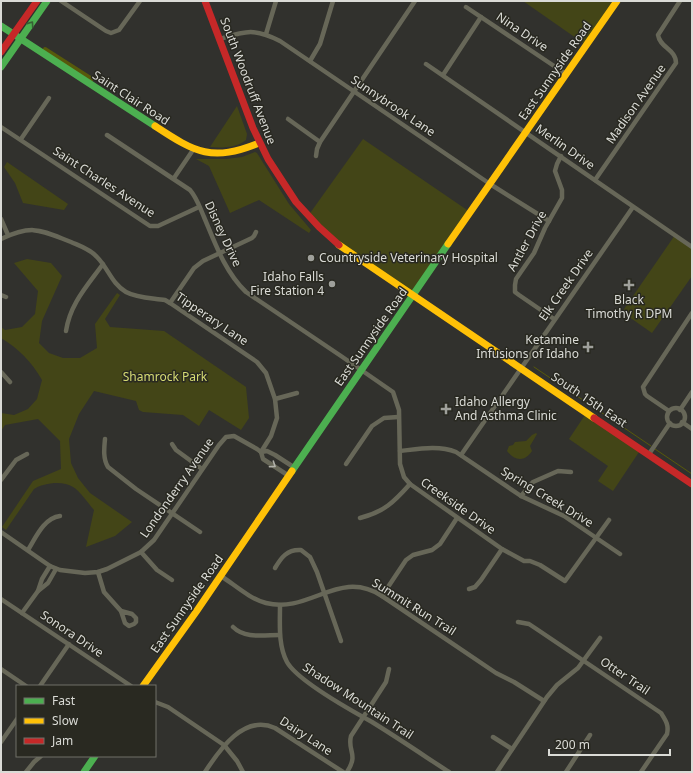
<svg xmlns="http://www.w3.org/2000/svg" width="693" height="773" viewBox="0 0 693 773" font-family="'Noto Sans',sans-serif">
<rect width="100%" height="100%" fill="#31312d"/>
<!-- green -->
<g fill="#434517">
<path d="M 523,1 L 616,1 L 586,45 Z"/>
<path d="M 237,106 L 247,134 L 246,140 C 236,148 221,148 210,147 Z"/>
<path d="M 363,139 L 470,212 L 413,296 L 337,244 L 308,216 Z"/>
<path d="M 255,152 L 257,153 L 289,204 L 311,230 L 309,233 L 259,200 L 230,213 L 209,166 L 196,159 L 226,159 L 242,157 Z"/>
<path d="M 7,162 L 68,204 L 64,210 L 23,203 L 15,183 L 4,167 Z"/>
<path d="M 675,235 L 692,247 L 692,276 L 652,333 L 622,312 Z"/>
<path d="M 27,259 L 51,263 L 62,276 L 42,321 L 39,343 L 49,353 L 63,358 L 80,358 L 97,348 L 95,324 L 117,293 L 120,295 L 105,319 L 110,327 L 164,331 L 246,387 L 249,418 L 241,430 L 209,410 L 199,426 L 183,415 L 143,412 L 139,410 L 136,401 L 94,391 L 79,414 L 69,439 L 71,463 L 78,478 L 90,493 L 132,522 L 115,536 L 86,547 L 94,510 C 88,503 80,491 73,487 C 63,480 43,483 34,489 L 6,530 L 2,527 L 33,481 L 61,469 L 60,441 L 38,419 L 5,425 L 1,431 L 1,413 L 14,415 L 28,409 L 37,399 L 42,380 C 32,362 18,348 1,338 L 1,327 L 5,330 L 22,327 L 35,314 L 38,291 L 14,263 Z"/>
<path d="M 587,412 L 641,449 L 613,491 L 598,481 L 608,466 L 569,439 Z"/>
<path d="M 536,433 L 537,434 L 530,446 L 532,451 C 524,463 514,460 507,451 L 509,446 L 513,445 L 515,442 L 526,441 L 532,435 Z"/>
</g>
<g fill="none" stroke-linecap="round" stroke-linejoin="round">
<!-- stream -->
<g stroke="#57590b" stroke-width="1">
<path d="M 534,367 L 651,446"/>
<path d="M 655,449 L 692,474"/>
</g>
<!-- canal -->
<path stroke="#57590b" stroke-width="4" d="M 45,49 L 92,79"/>
<!-- street -->
<g stroke="#676758" stroke-width="4.5">
<path d="M 61,1 L 106,31 L 111,33 L 119,30 L 140,1"/>
<path d="M 466,7 L 566,74"/>
<path d="M 266,34 L 276,1"/>
<path d="M 220,39 C 246,31 254,28 280,41 L 490,184 L 549,221"/>
<path d="M 310,61 L 320,44 L 333,1"/>
<path d="M 426,64 L 692,247"/>
<path d="M 443,75 L 481,17"/>
<path d="M 288,119 L 320,142"/>
<path d="M 1,127 L 150,226 L 158,226 L 199,207"/>
<path d="M 107,135 L 190,190 C 197,198 200,208 204,217 C 215,243 225,272 246,292 L 341,356 L 393,392 L 399,410 L 400,464 L 404,477 L 410,484 L 502,549 L 524,561 L 530,561 L 540,565 L 565,581 L 609,520"/>
<path d="M 21,139 L 49,98"/>
<path d="M 316,156 L 317,149 L 320,142 L 415,1"/>
<path d="M 174,178 L 193,150"/>
<path d="M 595,180 L 676,63 C 676,49 660,48 658,35 L 680,1"/>
<path d="M 1,219 L 8,235"/>
<path d="M 1,239 C 33,224 40,230 71,242 C 80,246 90,249 97,257 C 108,268 112,284 126,292 C 137,298 153,298 165,300 L 170,303 L 257,362 L 266,373 L 275,399 L 277,418 L 271,436 L 261,452"/>
<path d="M 1,295 L 6,297"/>
<path d="M 170,303 L 194,268 L 203,261 L 252,238 L 254,236 L 256,232"/>
<path d="M 554,319 L 519,295 L 515,292 L 515,285 L 516,279 L 534,253 L 545,228 L 562,198 L 562,190 L 555,171 L 557,164 L 561,156"/>
<path d="M 66,331 C 70,304 87,286 103,264"/>
<path d="M 1,372 L 10,382"/>
<path d="M 275,399 L 297,393"/>
<circle cx="676" cy="417" r="9"/>
<path d="M 680,410 L 692,392"/>
<path d="M 669,411 L 647,396 L 645,394 L 643,387 L 692,313"/>
<path d="M 682,422 L 692,429"/>
<path d="M 105,439 C 104,449 103,459 108,467 L 136,489 L 200,532"/>
<path d="M 172,444 L 176,450 L 202,469"/>
<path d="M 400,451 C 418,449 439,445 456,452 L 521,496 L 564,516 L 620,554"/>
<path d="M 261,452 L 263,459 L 289,476"/>
<path d="M 649,454 L 670,423"/>
<path d="M 461,455 L 633,207"/>
<path d="M 346,464 L 372,426 L 384,418 L 398,417"/>
<path d="M 1,480 L 16,460 L 27,454"/>
<path d="M 521,496 L 533,482 L 558,471 L 571,472"/>
<path d="M 360,518 C 384,512 394,502 410,484"/>
<path d="M 1,532 L 50,566 L 60,570 L 85,573 L 98,572 L 107,569 L 141,552 L 154,540 L 219,445 L 226,437 L 234,436 L 257,449 L 261,452 L 267,451 L 275,455 L 295,468"/>
<path d="M 28,550 C 36,537 44,518 60,516"/>
<path d="M 141,552 L 157,570 L 172,580"/>
<path d="M 275,568 C 281,558 287,549 301,550 L 310,557 L 317,572 L 341,641"/>
<path d="M 98,572 L 104,592 L 121,611"/>
<path d="M 221,576 C 235,585 250,599 266,603 C 310,614 339,568 382,596 L 496,673 L 514,682 L 544,701"/>
<path d="M 469,589 L 475,587 L 481,580 L 502,549"/>
<path d="M 38,591 L 48,583 L 56,569"/>
<path d="M 382,596 L 406,560 L 413,555 L 432,550 L 440,544 L 457,518"/>
<path d="M 1,599 L 131,686"/>
<path d="M 280,605 C 280,624 278,645 287,662 C 297,680 352,711 372,722 C 398,738 423,755 449,772"/>
<path d="M 121,611 L 132,614 L 136,618 L 136,622 L 134,624 L 129,626 L 125,623 Z"/>
<path d="M 22,613 L 38,591 L 42,579 L 50,566"/>
<path d="M 518,622 L 529,624 L 538,630 L 661,713 C 666,721 669,725 667,734 L 641,772"/>
<path d="M 233,627 C 245,639 264,635 280,635"/>
<path d="M 1,669 L 26,686"/>
<path d="M 40,686 L 69,644"/>
<path d="M 155,702 L 168,707 L 224,745 L 237,761 L 243,772"/>
<path d="M 493,737 L 512,749"/>
<path d="M 1,742 L 17,719"/>
<path d="M 26,772 L 34,762 L 41,756"/>
<path d="M 205,772 C 220,749 244,714 275,728 L 343,772"/>
<path d="M 347,772 C 359,754 347,751 351,736 L 386,682 L 389,669"/>
<path d="M 497,772 L 547,697 L 557,685 L 578,668 L 600,638"/>
<path d="M 566,772 L 590,735"/>
</g>
<!-- fast -->
<g stroke="#4caf50" stroke-width="7">
<path d="M 1,26 L 155,126"/>
<path d="M 1,67 L 47,1"/>
<path d="M 292,471 L 448,244"/>
<path d="M 84,772 L 95,756"/>
</g>
<!-- slow -->
<g stroke="#ffc107" stroke-width="7">
<path d="M 155,126 C 196,153 212,162 259,143"/>
<path d="M 448,244 L 617,1"/>
<path d="M 339,245 L 594,418"/>
<path d="M 143,686 L 196,612 L 292,471"/>
</g>
<!-- jam -->
<g stroke="#c62828" stroke-width="7">
<path d="M 205,1 L 253,128 L 268,159 L 296,202 L 319,227 L 339,245"/>
<path d="M 1,52 L 37,1"/>
<path d="M 594,418 L 692,484"/>
</g>
</g>
<!-- one-way arrows -->
<defs><path id="oneway-chevron" d="M-2-3.5L2.5 0L-2 3.5" fill="none" stroke-width="1.6" stroke-linecap="round" stroke-linejoin="round"/></defs>
<use stroke="#375f34" href="#oneway-chevron" transform="translate(31 24) rotate(-55)"/>
<use stroke="#b2b2aa" href="#oneway-chevron" transform="translate(273 465) rotate(34)"/>
<!-- markers -->
<g fill="#9fa09b" stroke="#292921" stroke-width="1.5">
<circle cx="311" cy="258" r="4"/>
<circle cx="332" cy="284" r="4"/>
<path d="M627 279h4v4h4v4h-4v4h-4v-4h-4v-4h4z"/>
<path d="M586 341h4v4h4v4h-4v4h-4v-4h-4v-4h4z"/>
<path d="M444 403h4v4h4v4h-4v4h-4v-4h-4v-4h4z"/>
</g>
<g text-anchor="middle" stroke-width="3" stroke-linejoin="round" paint-order="stroke">
<!-- street labels -->
<g font-size="12" fill="#dadbd6" stroke="#292921">
<text transform="translate(522 32) rotate(34)" y="4">Nina Drive</text>
<text transform="translate(555 71) rotate(-55)" y="4">East Sunnyside Road</text>
<text transform="translate(248 81) rotate(69)" y="4">South Woodruff Avenue</text>
<text transform="translate(131 98) rotate(33)" y="4">Saint Clair Road</text>
<text transform="translate(636 104) rotate(-55)" y="4">Madison Avenue</text>
<text transform="translate(393 106) rotate(34)" y="4">Sunnybrook Lane</text>
<text transform="translate(565 147) rotate(35)" y="4">Merlin Drive</text>
<text transform="translate(104 182) rotate(33)" y="4">Saint Charles Avenue</text>
<text transform="translate(223 234) rotate(65)" y="4">Disney Drive</text>
<text transform="translate(527 241) rotate(-61)" y="4">Antler Drive</text>
<text transform="translate(566 285) rotate(-55)" y="4">Elk Creek Drive</text>
<text transform="translate(212 319) rotate(34)" y="4">Tipperary Lane</text>
<text transform="translate(371 337) rotate(-55)" y="4">East Sunnyside Road</text>
<text transform="translate(589 400) rotate(34)" y="4">South 15th East</text>
<text transform="translate(177 488) rotate(-55)" y="4">Londonderry Avenue</text>
<text transform="translate(547 497) rotate(31)" y="4">Spring Creek Drive</text>
<text transform="translate(458 506) rotate(35)" y="4">Creekside Drive</text>
<text transform="translate(187 604) rotate(-55)" y="4">East Sunnyside Road</text>
<text transform="translate(414 607) rotate(32)" y="4">Summit Run Trail</text>
<text transform="translate(72 634) rotate(34)" y="4">Sonora Drive</text>
<text transform="translate(625 676) rotate(34)" y="4">Otter Trail</text>
<text transform="translate(358 701) rotate(33)" y="4">Shadow Mountain Trail</text>
<text transform="translate(306 736) rotate(33)" y="4">Dairy Lane</text>
</g>
<!-- poi labels -->
<g font-size="12" fill="#dadbd6" stroke="#292921" text-anchor="start">
<text x="319" y="262">Countryside Veterinary Hospital</text>
<text x="324" y="281" text-anchor="end">Idaho Falls<tspan x="324" dy="14">Fire Station 4</tspan></text>
<text x="629" y="304" text-anchor="middle">Black<tspan x="629" dy="14">Timothy R DPM</tspan></text>
<text x="579" y="344" text-anchor="end">Ketamine<tspan x="579" dy="14">Infusions of Idaho</tspan></text>
<text x="455" y="406">Idaho Allergy<tspan x="455" dy="14">And Asthma Clinic</tspan></text>
</g>
<!-- park labels -->
<g font-size="12" fill="#d6db73" stroke="#292921">
<text x="165" y="381">Shamrock Park</text>
</g>
</g>
<!-- border -->
<rect width="693" height="773" fill="none" stroke="#dadbd6" stroke-width="4"/>
<!-- legend -->
<rect x="16" y="685" width="140" height="72" fill="#292921" stroke="#707069"/>
<rect x="24" y="698" width="20" height="6" fill="#4caf50" stroke="#707069"/>
<text x="52" y="705" font-size="12" fill="#dadbd6">Fast</text>
<rect x="24" y="718" width="20" height="6" fill="#ffc107" stroke="#707069"/>
<text x="52" y="725" font-size="12" fill="#dadbd6">Slow</text>
<rect x="24" y="738" width="20" height="6" fill="#c62828" stroke="#707069"/>
<text x="52" y="745" font-size="12" fill="#dadbd6">Jam</text>
<!-- scale -->
<path d="M549 749v6h121v-6" fill="none" stroke="#dadbd6" stroke-width="2"/>
<text x="555" y="749" font-size="12" fill="#dadbd6" stroke="#292921" stroke-width="3" paint-order="stroke">200 m</text>
</svg>
